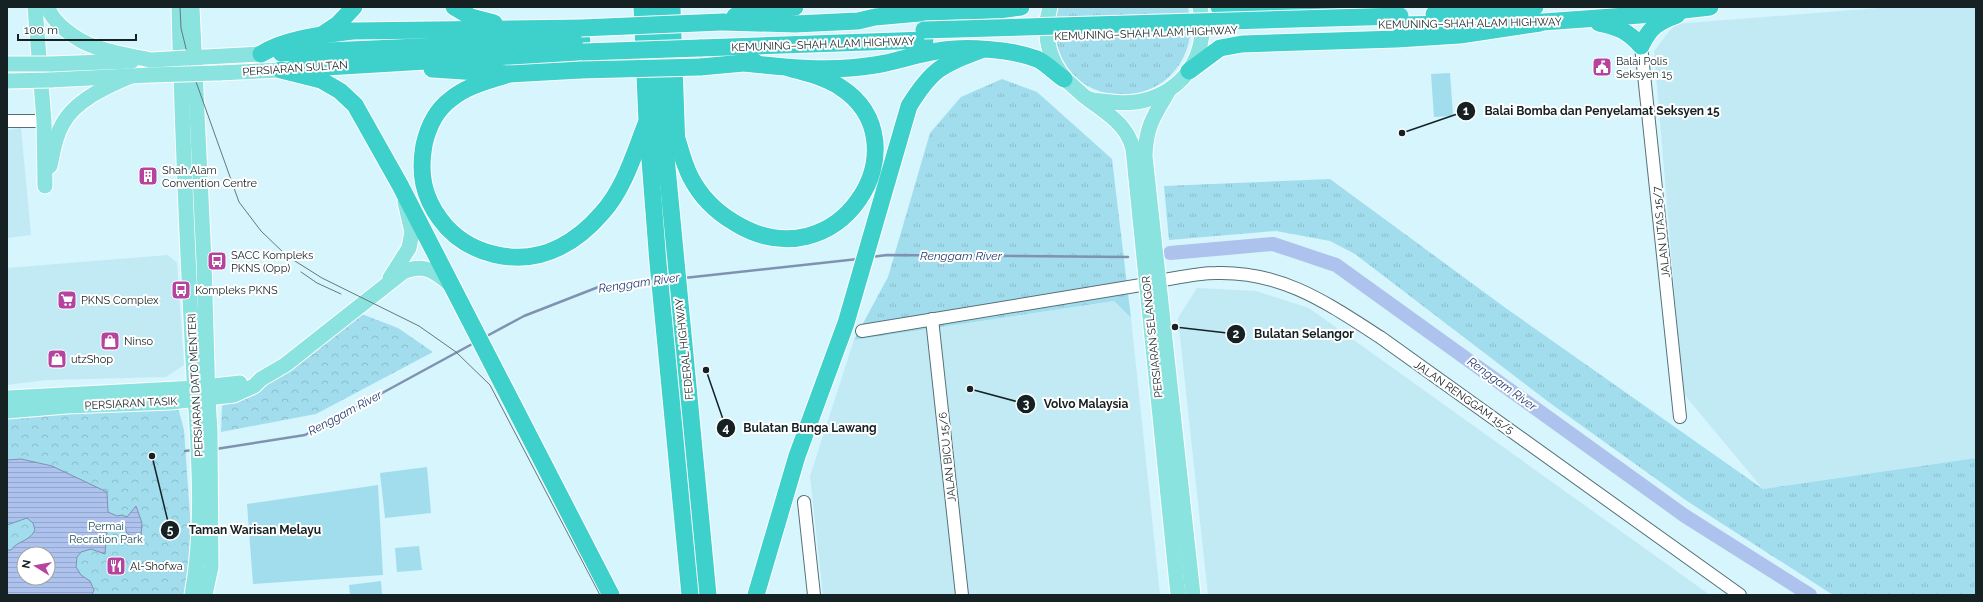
<svg xmlns="http://www.w3.org/2000/svg" width="1983" height="602" viewBox="0 0 1983 602" font-family="Raleway,sans-serif">
<defs>
<pattern id="grass-tufts" width="24" height="20" patternUnits="userSpaceOnUse"><rect width="24" height="20" fill="#a2dded"/><path d="M3 7l-1-3M5 7V3M7 7l1-3M15 17l-1-3M17 17v-4M19 17l1-3" fill="none" stroke="#8bbdcb"/></pattern>
<pattern id="forest-crowns" width="20" height="18" patternUnits="userSpaceOnUse"><rect width="20" height="18" fill="#a2dded"/><path d="M2 6a3 3 0 1 1 6 0M12 15a3 3 0 1 1 6 0" fill="none" stroke="#8bbdcb"/></pattern>
<pattern id="water-rules" width="6" height="5" patternUnits="userSpaceOnUse"><rect width="6" height="5" fill="#adc2ed"/><path d="M0 2.5h6" fill="none" stroke="#94a6cb"/></pattern>
</defs>
<rect width="100%" height="100%" fill="#d6f5fd"/>
<!-- built -->
<g fill="#c2eaf4">
<path d="M 1892,7 L 1976,7 L 1976,458 L 1763,489 L 1683,393 L 1654,51 L 1675,24 Z"/>
<path d="M 21,128 L 31,235 L 7,238 L 7,130 Z"/>
<path d="M 168,255 L 177,263 L 184,365 L 166,377 L 46,380 L 7,385 L 7,268 Z"/>
<path d="M 1197,288 L 1256,291 L 1309,308 L 1710,595 L 1208,595 L 1178,318 Z"/>
<path d="M 1114,301 L 1131,318 L 1160,595 L 823,595 L 810,476 L 854,340 Z"/>
</g>
<!-- grass -->
<g fill="url(#grass-tufts)">
<path d="M 1057,7 L 1188,7 C 1189,14 1191,21 1191,28 C 1185,115 1063,118 1054,31 C 1053,24 1056,15 1057,7 Z"/>
<path d="M 1002,79 L 1037,92 L 1112,159 L 1131,318 L 1114,301 L 854,340 L 888,277 L 930,133 L 961,97 Z"/>
<path d="M 1330,179 L 1507,309 L 1763,489 L 1976,458 L 1976,595 L 1833,595 L 1687,501 L 1550,403 L 1355,254 L 1330,241 L 1276,231 L 1169,240 L 1164,186 Z"/>
</g>
<!-- forest -->
<g fill="url(#forest-crowns)" fill-rule="evenodd">
<path d="M 359,313 L 398,328 L 433,352 L 316,414 L 221,432 L 222,406 L 261,387 Z"/>
<path d="M 178,408 L 184,430 L 192,545 L 185,595 L 7,595 L 7,414 ZM 24,554 L 48,554 L 48,578 L 24,578 Z"/>
</g>
<!-- garden -->
<g fill="#a2dded">
<path d="M 1450,73 L 1453,116 L 1434,117 L 1431,74 Z"/>
<path d="M 427,467 L 431,513 L 385,518 L 380,473 Z"/>
<path d="M 378,485 L 383,575 L 253,584 L 247,504 Z"/>
<path d="M 419,546 L 422,570 L 397,572 L 395,548 Z"/>
<path d="M 381,581 L 382,595 L 350,595 L 349,585 Z"/>
</g>
<!-- water -->
<path fill="url(#water-rules)" stroke="#8092b1" fill-rule="evenodd" d="M 21,459 L 52,466 L 107,492 L 108,512 L 117,516 L 122,515 L 127,517 L 136,506 L 142,523 L 141,536 L 136,537 L 127,534 L 125,526 L 117,526 L 115,523 L 107,529 L 105,554 L 91,549 L 81,552 L 77,557 L 76,567 L 81,575 L 90,581 L 94,590 L 92,595 L 7,595 L 7,550 L 11,550 C 18,540 28,543 35,530 L 33,523 L 27,518 L 7,525 L 7,460 ZM 24,554 L 48,554 L 48,578 L 24,578 Z"/>
<g fill="none" stroke-linecap="round" stroke-linejoin="round">
<!-- stream -->
<g stroke="#8092b1" stroke-width="2.5">
<path d="M 871,257 L 887,255 L 1128,257"/>
<path d="M 684,278 L 858,259"/>
<path d="M 485,337 L 524,316 L 601,286 L 653,280"/>
<path d="M 216,449 L 305,435 L 474,343"/>
<path d="M 185,451 L 193,450"/>
</g>
<!-- river -->
<path stroke="#adc2ed" stroke-width="14" d="M 1170,253 L 1273,244 L 1336,265 L 1685,516 L 1810,595"/>
<!-- minor casing -->
<g stroke="#557178" stroke-width="14">
<g id="minor">
<path d="M 1641,46 L 1680,417"/>
<path d="M 7,121 L 44,121"/>
<path d="M 1159,281 C 1177,278 1197,273 1216,273 C 1282,271 1327,303 1380,337 L 1740,595"/>
<path d="M 932,319 L 962,595"/>
<path d="M 862,331 L 1147,284"/>
<path d="M 804,502 L 814,595"/>
</g>
</g>
<!-- major casing -->
<g stroke="#fff" stroke-width="17">
<g id="major">
<path d="M 35,7 L 44,121 L 45,186"/>
<path d="M 48,7 C 52,23 78,41 93,46 C 111,53 132,56 151,60"/>
<path d="M 179,7 C 182,125 187,242 193,360 C 197,438 206,518 192,595"/>
<path d="M 192,7 L 204,261 L 208,399 L 210,431 L 211,567 L 205,595"/>
<path d="M 1050,7 C 1041,37 1051,69 1075,88 C 1079,91 1083,96 1087,98 C 1093,101 1104,101 1111,102 C 1169,109 1213,65 1200,7"/>
<path d="M 187,58 L 261,54"/>
<path d="M 50,64 L 132,61"/>
<path d="M 218,73 L 281,70"/>
<path d="M 50,80 L 150,75"/>
<path d="M 1168,92 C 1153,117 1146,127 1145,156 L 1193,595"/>
<path d="M 1088,99 C 1106,113 1127,124 1133,149 L 1178,595"/>
<path d="M 50,166 C 53,152 55,137 62,125 C 74,101 107,86 131,76"/>
<path d="M 390,278 L 409,248 L 412,232 L 405,202"/>
<path d="M 7,398 L 195,388 L 240,383"/>
<path d="M 7,411 L 67,406 L 171,402 L 234,395 L 254,386 L 261,379 L 285,365 L 403,272 C 425,263 434,271 451,285"/>
</g>
</g>
<!-- highway casing -->
<g stroke="#fff" stroke-width="19">
<g id="highway">
<path d="M 454,7 L 471,17 L 494,23"/>
<path d="M 642,7 L 647,122 L 658,263 L 690,595"/>
<path d="M 657,7 L 658,58 L 666,157 L 708,595"/>
<path d="M 672,7 L 677,149"/>
<path d="M 1219,7 L 1234,11 L 1258,11 L 1380,7"/>
<path d="M 1434,14 L 1535,7"/>
<path d="M 735,16 L 744,12 L 795,7"/>
<path d="M 722,22 L 795,24 L 858,21 L 875,17 L 931,12 L 999,10 L 1021,7"/>
<path d="M 1529,23 L 1640,15 L 1710,7"/>
<path d="M 1599,23 C 1617,26 1629,32 1641,46 C 1650,27 1658,22 1677,15"/>
<path d="M 1400,25 L 1456,24"/>
<path d="M 323,34 L 338,24 L 354,7"/>
<path d="M 700,48 L 925,40"/>
<path d="M 281,53 L 582,40"/>
<path d="M 261,54 C 287,38 323,35 353,31 L 581,28"/>
<path d="M 745,63 C 788,68 832,72 875,65 C 896,62 916,54 937,51 C 965,46 1011,49 1037,59 C 1046,63 1055,73 1064,79"/>
<path d="M 700,67 L 755,62"/>
<path d="M 293,69 L 578,52"/>
<path d="M 432,69 L 509,74 L 581,70"/>
<path d="M 281,70 L 321,80 L 340,91 L 355,105 L 400,185 L 611,595"/>
<path d="M 1189,71 L 1220,48 L 1242,44 L 1397,39 L 1460,35 L 1540,23"/>
<path d="M 509,74 C 489,81 468,85 451,99 C 436,110 428,127 424,145 C 419,173 423,196 440,219 C 466,255 519,268 560,247 C 576,239 590,227 602,213 C 624,189 634,154 646,124"/>
<path d="M 677,139 C 681,151 684,164 690,176 C 700,196 716,212 735,223 C 838,286 927,143 840,87 C 825,77 806,73 789,68"/>
<path d="M 756,595 L 797,456 L 846,323 L 909,106 C 932,69 941,65 981,50"/>
</g>
</g>
<!-- minor -->
<use href="#minor" stroke="#fff" stroke-width="12"/>
<!-- major -->
<use href="#major" stroke="#8be3df" stroke-width="15"/>
<!-- highway -->
<use href="#highway" stroke="#3ed0ca" stroke-width="17"/>
<!-- tram -->
<g stroke="#65787d" stroke-width="1">
<path d="M 180,7 L 181,28 L 190,65 L 239,202 L 261,231 L 287,256 L 322,278 L 419,326 L 456,352 L 490,385 L 600,595"/>
<path d="M 301,272 L 317,283 L 341,294"/>
</g>
<!-- major-bridge casing -->
<g stroke="#fff" stroke-width="17" stroke-linecap="butt">
<g id="major-bridge">
<path d="M 151,60 L 187,58"/>
<path d="M 7,64 L 50,64"/>
<path d="M 150,75 L 218,73"/>
<path d="M 7,81 L 50,80"/>
</g>
</g>
<!-- highway-bridge casing -->
<g stroke="#fff" stroke-width="19" stroke-linecap="butt">
<g id="highway-bridge">
<path d="M 581,28 L 722,22"/>
<path d="M 924,30 L 1400,16"/>
<path d="M 583,52 L 700,48"/>
<path d="M 581,70 L 700,67"/>
</g>
</g>
<!-- major-bridge -->
<use href="#major-bridge" stroke="#8be3df" stroke-width="15"/>
<!-- highway-bridge -->
<use href="#highway-bridge" stroke="#3ed0ca" stroke-width="17"/>
</g>
<!-- icons -->
<defs>
<g id="civic-square" transform="scale(1)"><rect x="-9" y="-9" width="18" height="18" rx="4" fill="#b6439d" stroke="#fff"/><path d="M-.6-6.5H3V-4.5H.6V-3L4-1V1h2V6H-6V1h2V-1L-.6-3ZM-1.2 2.5V6h2.4V2.5Z" fill="#fff"/></g>
<g id="building-square" transform="scale(1)"><rect x="-9" y="-9" width="18" height="18" rx="4" fill="#b6439d" stroke="#fff"/><path d="M-4-6H4V6H1V3H-1V6H-4ZM-2.5-4.3h1.7v1.8h-1.7ZM.8-4.3h1.7v1.8H.8ZM-2.5-1h1.7V.8h-1.7ZM.8-1h1.7V.8H.8Z" fill="#fff"/></g>
<g id="bus-square" transform="scale(1)"><rect x="-9" y="-9" width="18" height="18" rx="4" fill="#b6439d" stroke="#fff"/><path d="M-5-6H5V4H4V6H2V4H-2V6H-4V4H-5ZM-3.5-4V0h7V-4ZM-3.5 1.2v1.5H-2V1.2ZM2 1.2v1.5H3.5V1.2Z" fill="#fff"/></g>
<g id="supermarket-square" transform="scale(1)"><rect x="-9" y="-9" width="18" height="18" rx="4" fill="#b6439d" stroke="#fff"/><path d="M-6-5.5h2.5l.6 2H6L4.5 2H-2.5L-4.4-4H-6ZM-1.5 3.2a1.3 1.3 0 1 0 .1 0ZM3 3.2a1.3 1.3 0 1 0 .1 0Z" fill="#fff"/></g>
<g id="shop-square" transform="scale(1)"><rect x="-9" y="-9" width="18" height="18" rx="4" fill="#b6439d" stroke="#fff"/><path d="M-5-2.5h2.3a2.7 3.5 0 0 1 5.4 0H5L5.5 6h-11ZM-1.5-2.5h3a1.5 2.3 0 0 0-3 0Z" fill="#fff"/></g>
<g id="restaurant-square" transform="scale(1)"><rect x="-9" y="-9" width="18" height="18" rx="4" fill="#b6439d" stroke="#fff"/><path d="M-5-6h1v4h1v-4h1v4h1v-4h1v5L-1.5 .5V6h-2V.5L-5-1ZM5-6V6H3V1.5H1.5Q1.5-4 5-6Z" fill="#fff"/></g>
</defs>
<g fill-rule="evenodd">
<use href="#civic-square" x="1602" y="67"/>
<use href="#building-square" x="148" y="176"/>
<use href="#bus-square" x="217" y="261"/>
<use href="#bus-square" x="181" y="290"/>
<use href="#supermarket-square" x="67" y="300"/>
<use href="#shop-square" x="110" y="341"/>
<use href="#shop-square" x="57" y="359"/>
<use href="#restaurant-square" x="116" y="566"/>
</g>
<g text-anchor="middle" stroke-width="4" stroke-linejoin="round" paint-order="stroke">
<!-- street labels -->
<g font-size="11" fill="#162124" stroke="#fff">
<text transform="translate(1470 23) rotate(-1)" y="4">KEMUNING–SHAH ALAM HIGHWAY</text>
<text transform="translate(1146 33) rotate(-2)" y="4">KEMUNING–SHAH ALAM HIGHWAY</text>
<text transform="translate(823 44) rotate(-2)" y="4">KEMUNING–SHAH ALAM HIGHWAY</text>
<text transform="translate(295 68) rotate(-4)" y="4">PERSIARAN SULTAN</text>
<text transform="translate(1661 232) rotate(-96)" y="4">JALAN UTAS 15/7</text>
<text transform="translate(1152 337) rotate(-96)" y="4">PERSIARAN SELANGOR</text>
<text transform="translate(684 349) rotate(-96)" y="4">FEDERAL HIGHWAY</text>
<text transform="translate(195 385) rotate(-93)" y="4">PERSIARAN DATO MENTERI</text>
<text transform="translate(1464 397) rotate(35)" y="4">JALAN RENGGAM 15/5</text>
<text transform="translate(131 403) rotate(-3)" y="4">PERSIARAN TASIK</text>
<text transform="translate(947 457) rotate(-96)" y="4">JALAN BICU 15/6</text>
</g>
<!-- poi labels -->
<g font-size="11" fill="#162124" stroke="#fff" text-anchor="start">
<text x="1616" y="65">Balai Polis<tspan x="1616" dy="13">Seksyen 15</tspan></text>
<text x="162" y="174">Shah Alam<tspan x="162" dy="13">Convention Centre</tspan></text>
<text x="231" y="259">SACC Kompleks<tspan x="231" dy="13">PKNS (Opp)</tspan></text>
<text x="195" y="294">Kompleks PKNS</text>
<text x="81" y="304">PKNS Complex</text>
<text x="124" y="345">Ninso</text>
<text x="71" y="363">utzShop</text>
<text x="130" y="570">Al-Shofwa</text>
</g>
<!-- park labels -->
<g font-size="11" fill="#1a4d59" stroke="#fff">
<text x="106" y="530">Permai<tspan x="106" dy="13">Recration Park</tspan></text>
</g>
<!-- water labels -->
<g font-size="12" font-style="italic" fill="#243c70" stroke="#fff">
<text x="961" y="260">Renggam River</text>
<text transform="translate(639 283) rotate(-8)" y="4">Renggam River</text>
<text transform="translate(1502 384) rotate(36)" y="4">Renggam River</text>
<text transform="translate(345 413) rotate(-28)" y="4">Renggam River</text>
</g>
</g>
<!-- callouts -->
<path fill="none" stroke="#162124" stroke-width="1.5" d="M1402 133L1466 111M1175 327L1236 334M970 389L1026 404M706 370L726 428M152 456L170 530"/>
<g fill="#162124" stroke="#fff" stroke-width="1.5">
<circle cx="1402" cy="133" r="4"/>
<circle cx="1175" cy="327" r="4"/>
<circle cx="970" cy="389" r="4"/>
<circle cx="706" cy="370" r="4"/>
<circle cx="152" cy="456" r="4"/>
<circle cx="1466" cy="111" r="10"/>
<circle cx="1236" cy="334" r="10"/>
<circle cx="1026" cy="404" r="10"/>
<circle cx="726" cy="428" r="10"/>
<circle cx="170" cy="530" r="10"/>
</g>
<g font-size="12" text-anchor="middle" font-weight="bold" fill="#fff">
<text x="1466" y="115">1</text>
<text x="1236" y="338">2</text>
<text x="1026" y="408">3</text>
<text x="726" y="432">4</text>
<text x="170" y="534">5</text>
</g>
<g font-size="12" text-anchor="middle" font-weight="bold" fill="#162124" stroke="#fff" stroke-width="4" stroke-linejoin="round" paint-order="stroke">
<text x="1602" y="115">Balai Bomba dan Penyelamat Seksyen 15</text>
<text x="1304" y="338">Bulatan Selangor</text>
<text x="1086" y="408">Volvo Malaysia</text>
<text x="810" y="432">Bulatan Bunga Lawang</text>
<text x="255" y="534">Taman Warisan Melayu</text>
</g>
<!-- border -->
<rect width="1983" height="602" fill="none" stroke="#162124" stroke-width="16"/>
<!-- north arrow -->
<g transform="translate(36 566) rotate(281)"><circle r="19" fill="#ffffff" stroke="#a2a6a7"/>
<path d="M0-3L7 15L0 10L-7 15Z" fill="#b6439d"/>
<text y="-6" font-size="11" font-weight="bold" text-anchor="middle" fill="#162124">N</text>
</g>
<!-- scale -->
<path d="M18 34v6h118v-6" fill="none" stroke="#162124" stroke-width="2"/>
<text x="24" y="34" font-size="12" fill="#162124" stroke="#ffffff" stroke-width="3" paint-order="stroke">100 m</text>
</svg>
